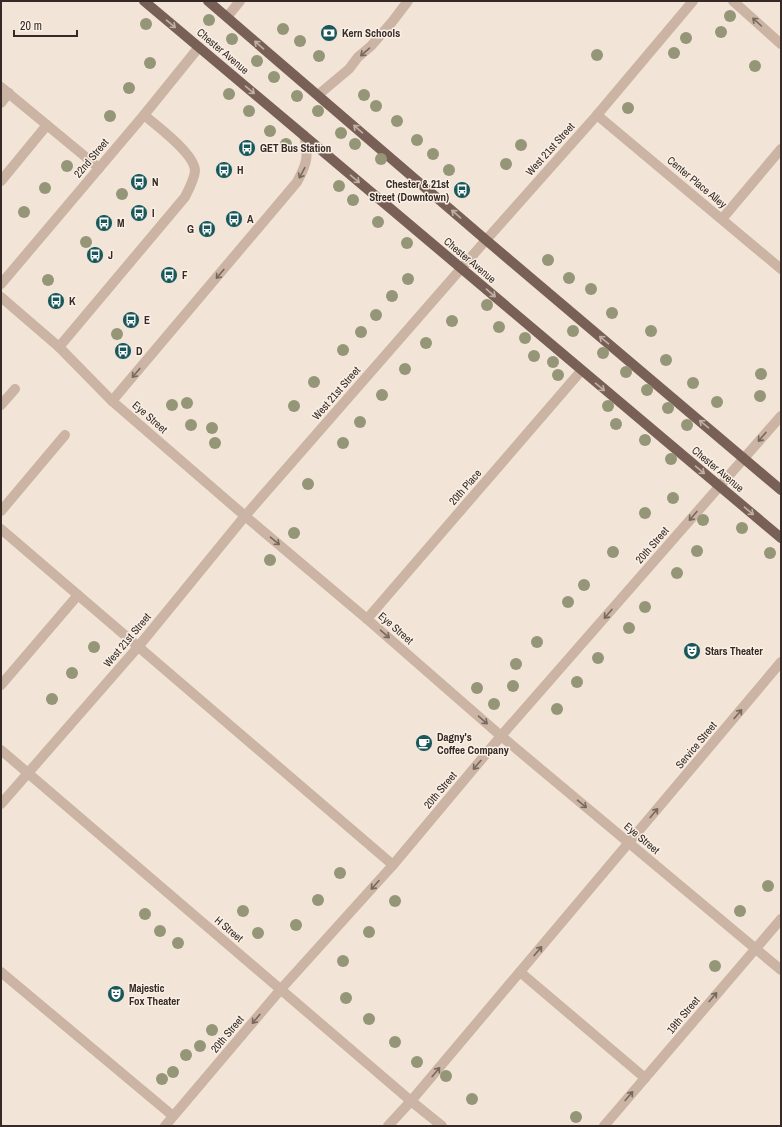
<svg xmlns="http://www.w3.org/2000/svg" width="782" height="1127" viewBox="0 0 782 1127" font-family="'Archivo Narrow',sans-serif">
<rect width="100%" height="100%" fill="#f2e5d8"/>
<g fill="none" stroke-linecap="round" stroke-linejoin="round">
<!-- minor -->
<g stroke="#cbb4a3" stroke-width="10">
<path d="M 733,1 L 781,44"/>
<path d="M 227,17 L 240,1"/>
<path d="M 1,87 L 99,168"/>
<path d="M 318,95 L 349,69 L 358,57 L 371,46 L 392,22 L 408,1"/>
<path d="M 1,103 L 9,93"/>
<path d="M 597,115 L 781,269"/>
<path d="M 1,181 L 47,125"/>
<path d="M 722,219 L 781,149"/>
<path d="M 1,284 L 144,115 L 199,47"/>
<path d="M 1,297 L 59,347 L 112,401 L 245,516 L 367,619 L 501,736 L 781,970"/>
<path d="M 59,347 L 185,197 C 189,189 194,180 195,171 C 195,154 157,126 144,115"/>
<path d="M 112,401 L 297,182 C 307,164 309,156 304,135"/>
<path d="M 1,405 L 15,389"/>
<path d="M 1,511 L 65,435"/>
<path d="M 1,529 L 393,865"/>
<path d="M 367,619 L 581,371"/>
<path d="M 1,685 L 78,595"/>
<path d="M 1,750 L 411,1101 L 442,1126"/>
<path d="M 1,804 L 138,647 L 245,516 L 486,240 L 597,115 L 693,1"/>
<path d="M 1,972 L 173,1116"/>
<path d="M 520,972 L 645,1078"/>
<path d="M 165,1126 L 281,989 L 393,865 L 501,736 L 781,416"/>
<path d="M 388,1126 L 411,1101 L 781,662"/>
<path d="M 604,1126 L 781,919"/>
</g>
<!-- major -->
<g stroke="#786056" stroke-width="10">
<path d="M 144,1 C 357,179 567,360 781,538"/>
<path d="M 208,1 L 486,240 L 781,490"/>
</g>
</g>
<!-- trees -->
<g fill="#949677">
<circle cx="730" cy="16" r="6"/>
<circle cx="209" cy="20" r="6"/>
<circle cx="146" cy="24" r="6"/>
<circle cx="283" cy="29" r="6"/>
<circle cx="721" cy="32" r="6"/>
<circle cx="686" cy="38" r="6"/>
<circle cx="232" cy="39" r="6"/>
<circle cx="300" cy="41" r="6"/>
<circle cx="674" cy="53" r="6"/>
<circle cx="597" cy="55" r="6"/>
<circle cx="319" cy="56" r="6"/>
<circle cx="257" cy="61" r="6"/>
<circle cx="150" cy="63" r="6"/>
<circle cx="755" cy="66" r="6"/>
<circle cx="274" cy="77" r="6"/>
<circle cx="129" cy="88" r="6"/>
<circle cx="229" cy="94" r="6"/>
<circle cx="364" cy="95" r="6"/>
<circle cx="297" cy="96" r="6"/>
<circle cx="376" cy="106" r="6"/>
<circle cx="628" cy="108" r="6"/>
<circle cx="249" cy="111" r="6"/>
<circle cx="318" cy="111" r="6"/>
<circle cx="110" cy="116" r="6"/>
<circle cx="397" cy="121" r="6"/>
<circle cx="270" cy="131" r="6"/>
<circle cx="341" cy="133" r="6"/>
<circle cx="417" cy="140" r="6"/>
<circle cx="286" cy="144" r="6"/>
<circle cx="355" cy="144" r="6"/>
<circle cx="521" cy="145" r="6"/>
<circle cx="433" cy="154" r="6"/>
<circle cx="381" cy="159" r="6"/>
<circle cx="506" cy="164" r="6"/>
<circle cx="67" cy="166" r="6"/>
<circle cx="449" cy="170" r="6"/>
<circle cx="339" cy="186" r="6"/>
<circle cx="45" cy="188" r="6"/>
<circle cx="122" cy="194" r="6"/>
<circle cx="353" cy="200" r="6"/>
<circle cx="24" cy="212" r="6"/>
<circle cx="378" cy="222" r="6"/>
<circle cx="86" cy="242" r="6"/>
<circle cx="407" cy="243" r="6"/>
<circle cx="548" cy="260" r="6"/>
<circle cx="569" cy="278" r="6"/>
<circle cx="408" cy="279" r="6"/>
<circle cx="48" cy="280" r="6"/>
<circle cx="591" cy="289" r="6"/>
<circle cx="392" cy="296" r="6"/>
<circle cx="487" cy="305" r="6"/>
<circle cx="612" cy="313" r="6"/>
<circle cx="376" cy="315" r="6"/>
<circle cx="452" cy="321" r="6"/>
<circle cx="499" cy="327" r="6"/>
<circle cx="573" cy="331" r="6"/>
<circle cx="651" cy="331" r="6"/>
<circle cx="361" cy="332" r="6"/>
<circle cx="117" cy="334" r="6"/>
<circle cx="525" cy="338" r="6"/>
<circle cx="426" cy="343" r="6"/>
<circle cx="343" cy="350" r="6"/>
<circle cx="603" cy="353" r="6"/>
<circle cx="534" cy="356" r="6"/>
<circle cx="666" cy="360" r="6"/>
<circle cx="553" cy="362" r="6"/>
<circle cx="405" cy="369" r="6"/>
<circle cx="626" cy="372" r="6"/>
<circle cx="761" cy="374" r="6"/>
<circle cx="558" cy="375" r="6"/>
<circle cx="314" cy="382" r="6"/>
<circle cx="693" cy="383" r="6"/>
<circle cx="647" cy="390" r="6"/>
<circle cx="382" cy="395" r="6"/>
<circle cx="760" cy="396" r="6"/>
<circle cx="717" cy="402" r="6"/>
<circle cx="187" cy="403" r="6"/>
<circle cx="172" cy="405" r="6"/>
<circle cx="294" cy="406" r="6"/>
<circle cx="608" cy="406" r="6"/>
<circle cx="668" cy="408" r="6"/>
<circle cx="360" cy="422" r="6"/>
<circle cx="616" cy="424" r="6"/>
<circle cx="191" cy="425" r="6"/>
<circle cx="687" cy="425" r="6"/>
<circle cx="212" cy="428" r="6"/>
<circle cx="645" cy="440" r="6"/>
<circle cx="215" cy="443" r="6"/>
<circle cx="343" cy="443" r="6"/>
<circle cx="671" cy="459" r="6"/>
<circle cx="308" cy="484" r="6"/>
<circle cx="673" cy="498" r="6"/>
<circle cx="645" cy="513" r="6"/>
<circle cx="703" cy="520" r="6"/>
<circle cx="742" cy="528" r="6"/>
<circle cx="294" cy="533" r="6"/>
<circle cx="697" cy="551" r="6"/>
<circle cx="613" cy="552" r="6"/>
<circle cx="770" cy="553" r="6"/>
<circle cx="270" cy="560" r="6"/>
<circle cx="677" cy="573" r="6"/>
<circle cx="584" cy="585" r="6"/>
<circle cx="568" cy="602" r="6"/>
<circle cx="645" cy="607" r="6"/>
<circle cx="629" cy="628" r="6"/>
<circle cx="537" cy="642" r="6"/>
<circle cx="94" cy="647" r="6"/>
<circle cx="598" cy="658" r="6"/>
<circle cx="516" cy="664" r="6"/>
<circle cx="72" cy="673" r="6"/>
<circle cx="577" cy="682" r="6"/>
<circle cx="513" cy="686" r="6"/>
<circle cx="477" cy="688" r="6"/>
<circle cx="52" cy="699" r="6"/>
<circle cx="494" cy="704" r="6"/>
<circle cx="557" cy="709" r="6"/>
<circle cx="340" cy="873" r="6"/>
<circle cx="768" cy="886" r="6"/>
<circle cx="318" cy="900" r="6"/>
<circle cx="395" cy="901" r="6"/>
<circle cx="243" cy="911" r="6"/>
<circle cx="740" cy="911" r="6"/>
<circle cx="145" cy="914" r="6"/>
<circle cx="296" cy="925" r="6"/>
<circle cx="160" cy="931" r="6"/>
<circle cx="369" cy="932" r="6"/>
<circle cx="258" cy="933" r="6"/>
<circle cx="178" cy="943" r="6"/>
<circle cx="343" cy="961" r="6"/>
<circle cx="715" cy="966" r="6"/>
<circle cx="346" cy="998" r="6"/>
<circle cx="369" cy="1019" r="6"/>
<circle cx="212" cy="1030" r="6"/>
<circle cx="395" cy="1042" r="6"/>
<circle cx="200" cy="1046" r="6"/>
<circle cx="186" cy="1055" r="6"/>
<circle cx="417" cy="1062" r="6"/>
<circle cx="173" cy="1072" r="6"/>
<circle cx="446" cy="1076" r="6"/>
<circle cx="162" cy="1079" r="6"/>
<circle cx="472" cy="1099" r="6"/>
<circle cx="576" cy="1117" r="6"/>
</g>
<!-- one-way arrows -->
<defs><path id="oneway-shaft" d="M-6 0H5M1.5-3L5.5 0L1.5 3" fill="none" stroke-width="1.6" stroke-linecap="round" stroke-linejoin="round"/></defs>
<g stroke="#78685e">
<use href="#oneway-shaft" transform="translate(757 22) rotate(-138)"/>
<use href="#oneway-shaft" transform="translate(365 52) rotate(139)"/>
<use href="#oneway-shaft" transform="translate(302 173) rotate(118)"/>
<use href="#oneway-shaft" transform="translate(220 274) rotate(130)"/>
<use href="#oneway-shaft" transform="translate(136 373) rotate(130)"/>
<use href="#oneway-shaft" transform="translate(762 437) rotate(131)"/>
<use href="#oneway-shaft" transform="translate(693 516) rotate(131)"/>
<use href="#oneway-shaft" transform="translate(275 541) rotate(40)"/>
<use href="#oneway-shaft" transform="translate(608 614) rotate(131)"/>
<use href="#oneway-shaft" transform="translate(385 634) rotate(41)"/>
<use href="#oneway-shaft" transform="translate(738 714) rotate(-50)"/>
<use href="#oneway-shaft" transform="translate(483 720) rotate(41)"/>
<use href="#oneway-shaft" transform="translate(477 765) rotate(130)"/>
<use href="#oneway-shaft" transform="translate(582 804) rotate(40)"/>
<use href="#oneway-shaft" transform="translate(654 813) rotate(-50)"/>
<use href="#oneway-shaft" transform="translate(375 885) rotate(132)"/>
<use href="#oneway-shaft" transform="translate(538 951) rotate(-50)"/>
<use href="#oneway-shaft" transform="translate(713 997) rotate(-50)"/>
<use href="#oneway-shaft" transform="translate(256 1019) rotate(130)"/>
<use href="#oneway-shaft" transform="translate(436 1072) rotate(-50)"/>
<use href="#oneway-shaft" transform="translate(629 1096) rotate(-50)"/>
</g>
<g stroke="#c0afa4">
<use href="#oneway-shaft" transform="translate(171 24) rotate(40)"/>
<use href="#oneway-shaft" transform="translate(259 45) rotate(-139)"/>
<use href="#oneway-shaft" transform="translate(250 90) rotate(40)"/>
<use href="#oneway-shaft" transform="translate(358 129) rotate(-139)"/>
<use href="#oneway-shaft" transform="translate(355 179) rotate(40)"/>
<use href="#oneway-shaft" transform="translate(456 214) rotate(-139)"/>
<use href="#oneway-shaft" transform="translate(491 293) rotate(41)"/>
<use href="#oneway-shaft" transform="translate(604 340) rotate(-140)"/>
<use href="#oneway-shaft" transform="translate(600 387) rotate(40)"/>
<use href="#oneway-shaft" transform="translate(704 424) rotate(-140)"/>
<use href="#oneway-shaft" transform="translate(700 470) rotate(40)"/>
<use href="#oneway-shaft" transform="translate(749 511) rotate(40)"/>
</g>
<!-- icons -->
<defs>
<g id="bank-disc" transform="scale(0.9)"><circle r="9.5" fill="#195759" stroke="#faefe4"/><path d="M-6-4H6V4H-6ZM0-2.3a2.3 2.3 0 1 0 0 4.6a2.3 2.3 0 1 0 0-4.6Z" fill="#fff"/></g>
<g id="bus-disc" transform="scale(0.9)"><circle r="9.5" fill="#195759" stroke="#faefe4"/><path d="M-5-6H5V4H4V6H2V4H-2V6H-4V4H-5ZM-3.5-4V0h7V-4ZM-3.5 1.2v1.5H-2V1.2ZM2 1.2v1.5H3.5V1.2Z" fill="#fff"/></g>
<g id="theatre-disc" transform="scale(0.9)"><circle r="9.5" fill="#195759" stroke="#faefe4"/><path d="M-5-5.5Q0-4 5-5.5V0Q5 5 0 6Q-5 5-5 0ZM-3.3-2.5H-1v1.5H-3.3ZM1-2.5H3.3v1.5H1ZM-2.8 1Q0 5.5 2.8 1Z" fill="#fff"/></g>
<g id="cafe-disc" transform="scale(0.9)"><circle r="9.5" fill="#195759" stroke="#faefe4"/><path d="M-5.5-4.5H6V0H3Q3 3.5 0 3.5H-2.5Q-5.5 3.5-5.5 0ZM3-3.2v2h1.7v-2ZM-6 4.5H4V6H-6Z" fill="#fff"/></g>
</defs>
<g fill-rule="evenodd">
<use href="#bank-disc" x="329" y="33"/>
<use href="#bus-disc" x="247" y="148"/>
<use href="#bus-disc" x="224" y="170"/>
<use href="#bus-disc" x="139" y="182"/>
<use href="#bus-disc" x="462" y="190"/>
<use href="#bus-disc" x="139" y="213"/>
<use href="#bus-disc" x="234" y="219"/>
<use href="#bus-disc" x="104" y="223"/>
<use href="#bus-disc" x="207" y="229"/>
<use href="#bus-disc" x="95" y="255"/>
<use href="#bus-disc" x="169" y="275"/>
<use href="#bus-disc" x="56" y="301"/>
<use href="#bus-disc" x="131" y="320"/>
<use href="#bus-disc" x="123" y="351"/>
<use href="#theatre-disc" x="692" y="651"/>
<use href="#cafe-disc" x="424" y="743"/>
<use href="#theatre-disc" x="116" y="994"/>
</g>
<g text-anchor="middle" stroke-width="3" stroke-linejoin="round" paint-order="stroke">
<!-- poi labels -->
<g font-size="11" font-weight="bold" fill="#352a26" stroke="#faefe4" text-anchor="start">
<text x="342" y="37">Kern Schools</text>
<text x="260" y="152">GET Bus Station</text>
<text x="237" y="174">H</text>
<text x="152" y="186">N</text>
<text x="449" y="188" text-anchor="end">Chester &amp; 21st<tspan x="449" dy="13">Street (Downtown)</tspan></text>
<text x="152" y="217">I</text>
<text x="247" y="223">A</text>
<text x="117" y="227">M</text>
<text x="194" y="233" text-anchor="end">G</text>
<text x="108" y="259">J</text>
<text x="182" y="279">F</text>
<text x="69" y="305">K</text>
<text x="144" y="324">E</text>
<text x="136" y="355">D</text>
<text x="705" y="655">Stars Theater</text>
<text x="437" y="741">Dagny's<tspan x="437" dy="13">Coffee Company</tspan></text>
<text x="129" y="992">Majestic<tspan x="129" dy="13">Fox Theater</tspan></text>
</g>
<!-- street labels -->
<g font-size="11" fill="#352a26" stroke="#faefe4">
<text transform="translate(223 51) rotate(40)" y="4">Chester Avenue</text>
<text transform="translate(550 149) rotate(-48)" y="4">West 21st Street</text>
<text transform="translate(91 158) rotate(-50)" y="4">22nd Street</text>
<text transform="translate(697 182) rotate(40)" y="4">Center Place Alley</text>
<text transform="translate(470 260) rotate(40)" y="4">Chester Avenue</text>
<text transform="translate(336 393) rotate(-49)" y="4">West 21st Street</text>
<text transform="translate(150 417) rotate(41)" y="4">Eye Street</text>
<text transform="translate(718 469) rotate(40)" y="4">Chester Avenue</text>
<text transform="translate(465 487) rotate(-49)" y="4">20th Place</text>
<text transform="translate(652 545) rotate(-49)" y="4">20th Street</text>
<text transform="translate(396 628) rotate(41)" y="4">Eye Street</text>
<text transform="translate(127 640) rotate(-50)" y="4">West 21st Street</text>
<text transform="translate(696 745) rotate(-50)" y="4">Service Street</text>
<text transform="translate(440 790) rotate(-50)" y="4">20th Street</text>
<text transform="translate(642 838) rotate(40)" y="4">Eye Street</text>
<text transform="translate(229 929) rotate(40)" y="4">H Street</text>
<text transform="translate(683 1015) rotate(-50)" y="4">19th Street</text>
<text transform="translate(227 1034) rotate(-50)" y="4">20th Street</text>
</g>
</g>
<!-- border -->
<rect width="782" height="1127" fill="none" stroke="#352a26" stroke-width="4"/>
<!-- scale -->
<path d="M14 30v6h63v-6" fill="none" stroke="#352a26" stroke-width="2"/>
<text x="20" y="30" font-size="12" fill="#352a26" stroke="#faefe4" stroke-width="3" paint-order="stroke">20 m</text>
</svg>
